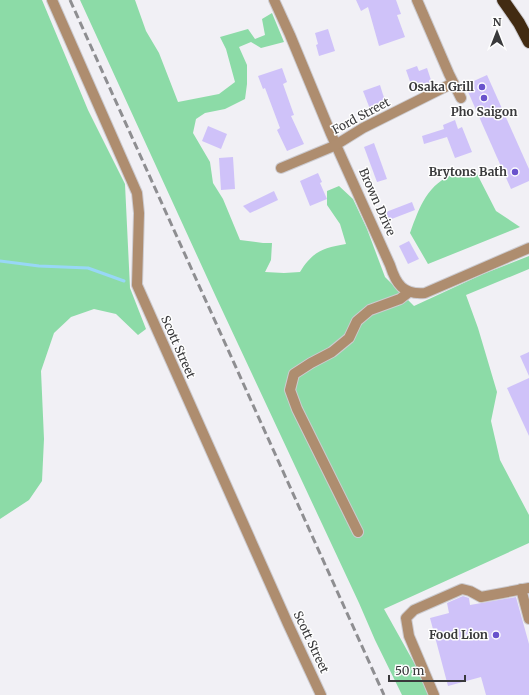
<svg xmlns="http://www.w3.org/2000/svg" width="529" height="695" viewBox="0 0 529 695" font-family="Merriweather,serif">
<rect width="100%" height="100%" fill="#f1f0f5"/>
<!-- green -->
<g fill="#8cdba7">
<path d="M 0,0 L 42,0 L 88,110 L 125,184 L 130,288 L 146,329 L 138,335 L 116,314 L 94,309 L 71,317 L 54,333 L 41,371 L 44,439 L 42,481 L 29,500 L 0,519 Z"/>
<path d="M 80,0 L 135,0 L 146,31 L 159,53 L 178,102 L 219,94 L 235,82 L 226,49 L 220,37 L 248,29 L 255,39 L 265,35 L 262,19 L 272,13 L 284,42 L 261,48 L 251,42 L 239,47 L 247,65 L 247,84 L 245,99 L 225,109 L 205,113 L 196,119 L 193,133 L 210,162 L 213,183 L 223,199 L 240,240 L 263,243 L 272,243 L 271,260 L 265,272 L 284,273 L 300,272 C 313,251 323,248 346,244 L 340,224 L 327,205 L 327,191 L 339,186 L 353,199 L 367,229 L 385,277 L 414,306 L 483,274 L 529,256 L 529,269 L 466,295 L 478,328 L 497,392 L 491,421 L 500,460 L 529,515 L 529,543 L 384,609 L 432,695 L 402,695 L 375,640 L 359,603 L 216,297 Z"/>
<path d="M 475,170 L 496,211 L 520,227 L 428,264 L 410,233 C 420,206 427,184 456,173 C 462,171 469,171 475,170 Z"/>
</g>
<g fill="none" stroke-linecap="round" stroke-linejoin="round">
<!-- stream -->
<path stroke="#98d7f6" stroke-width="3" d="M 0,261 L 39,266 L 88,268 L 124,281"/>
</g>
<!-- building -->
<g fill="#cfc2f9">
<path d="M 356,0 L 396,0 L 401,14 L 397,15 L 405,37 L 379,46 L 368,7 L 361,11 Z"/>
<path d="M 328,29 L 335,51 L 319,56 L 316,45 L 318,44 L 315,33 Z"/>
<path d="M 417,66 L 419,71 L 427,68 L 432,83 L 413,90 L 406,70 Z"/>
<path d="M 282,68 L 287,82 L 283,84 L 294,115 L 291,116 L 304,144 L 287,151 L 277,130 L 280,128 L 265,88 L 263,89 L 258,76 Z"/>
<path d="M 487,75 L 529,169 L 529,181 L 511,189 L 465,85 Z"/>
<path d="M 380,85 L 386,104 L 370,109 L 363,91 Z"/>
<path d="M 455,120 L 458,129 L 462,127 L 472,152 L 455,158 L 447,137 L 424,144 L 422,136 L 444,129 L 443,125 Z"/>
<path d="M 208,126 L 227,134 L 221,149 L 202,141 Z"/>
<path d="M 374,143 L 387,179 L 377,182 L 364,147 Z"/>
<path d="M 233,157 L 235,189 L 221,190 L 219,158 Z"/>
<path d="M 318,173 L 322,182 L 320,183 L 327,199 L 310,206 L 300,181 Z"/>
<path d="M 274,191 L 278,200 L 250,213 L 243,206 Z"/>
<path d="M 412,202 L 415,210 L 389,220 L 386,212 Z"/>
<path d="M 409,241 L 419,259 L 408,264 L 399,246 Z"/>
<path d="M 529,352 L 529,376 L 520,356 Z"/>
<path d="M 529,378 L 529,436 L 507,388 Z"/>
<path d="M 463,596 L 469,598 L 470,605 L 516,597 L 529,644 L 529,695 L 486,695 L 481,677 L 448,686 L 430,618 L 449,613 L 447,603 Z"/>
</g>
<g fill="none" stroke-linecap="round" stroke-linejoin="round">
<!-- minor casing -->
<g stroke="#cccbd0" stroke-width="12">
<g id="minor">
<path d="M 52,0 L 137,193 L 139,213 L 137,285 L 288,624 L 321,695"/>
<path d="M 274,0 L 290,35 L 331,134 L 390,265 C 396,284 403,295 425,293 L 529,248"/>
<path d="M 417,0 L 449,74 L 461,98"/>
<path d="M 281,168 L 334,146 L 363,128 L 453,83"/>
<path d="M 358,532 L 297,409 L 290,390 L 294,374 L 311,363 L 332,352 L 349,338 L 357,321 L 370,310 L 400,299 L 409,292"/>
<path d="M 521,589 L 529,619"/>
<path d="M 434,695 L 409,636 L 406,618 L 414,610 L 462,589 L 470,591 L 481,597 L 529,588"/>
</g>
</g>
<!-- highway casing -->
<g stroke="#cccbd0" stroke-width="14">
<path id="highway" d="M 503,0 L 519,23 L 529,42"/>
</g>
<!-- minor -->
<use href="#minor" stroke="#ae8d6f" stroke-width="10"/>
<!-- highway -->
<use href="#highway" stroke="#422b12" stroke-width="12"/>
<!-- rail -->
<path stroke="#8e8e91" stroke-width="3" stroke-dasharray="8 4" stroke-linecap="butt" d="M 70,0 L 384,695"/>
</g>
<!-- markers -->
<g fill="#6953cc" stroke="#fefefe" stroke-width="1.5">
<circle cx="482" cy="87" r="4"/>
<circle cx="484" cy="98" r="4"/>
<circle cx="515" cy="172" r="4"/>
<circle cx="496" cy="635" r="4"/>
</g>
<g text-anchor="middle" stroke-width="3" stroke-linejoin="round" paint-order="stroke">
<!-- poi labels -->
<g font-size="12" font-weight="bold" fill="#39393b" stroke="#fefefe" text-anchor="end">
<text x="474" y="91">Osaka Grill</text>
<text x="484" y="116" text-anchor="middle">Pho Saigon</text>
<text x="507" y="176">Brytons Bath</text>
<text x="488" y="639">Food Lion</text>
</g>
<!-- street labels -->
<g font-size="12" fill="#39393b" stroke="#fefefe">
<text transform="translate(361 116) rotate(-28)" y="4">Ford Street</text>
<text transform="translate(377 202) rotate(66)" y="4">Brown Drive</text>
<text transform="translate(178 347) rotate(66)" y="4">Scott Street</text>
<text transform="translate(311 642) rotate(65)" y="4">Scott Street</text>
</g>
</g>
<!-- north arrow -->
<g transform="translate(497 32)" stroke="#fefefe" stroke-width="3" paint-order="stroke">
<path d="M0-3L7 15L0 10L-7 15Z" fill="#39393b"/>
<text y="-6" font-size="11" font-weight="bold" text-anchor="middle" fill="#39393b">N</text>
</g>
<!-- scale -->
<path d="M389 675v6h76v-6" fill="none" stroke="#39393b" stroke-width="2"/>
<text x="395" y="675" font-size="12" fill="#39393b" stroke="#fefefe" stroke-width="3" paint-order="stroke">50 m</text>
</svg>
